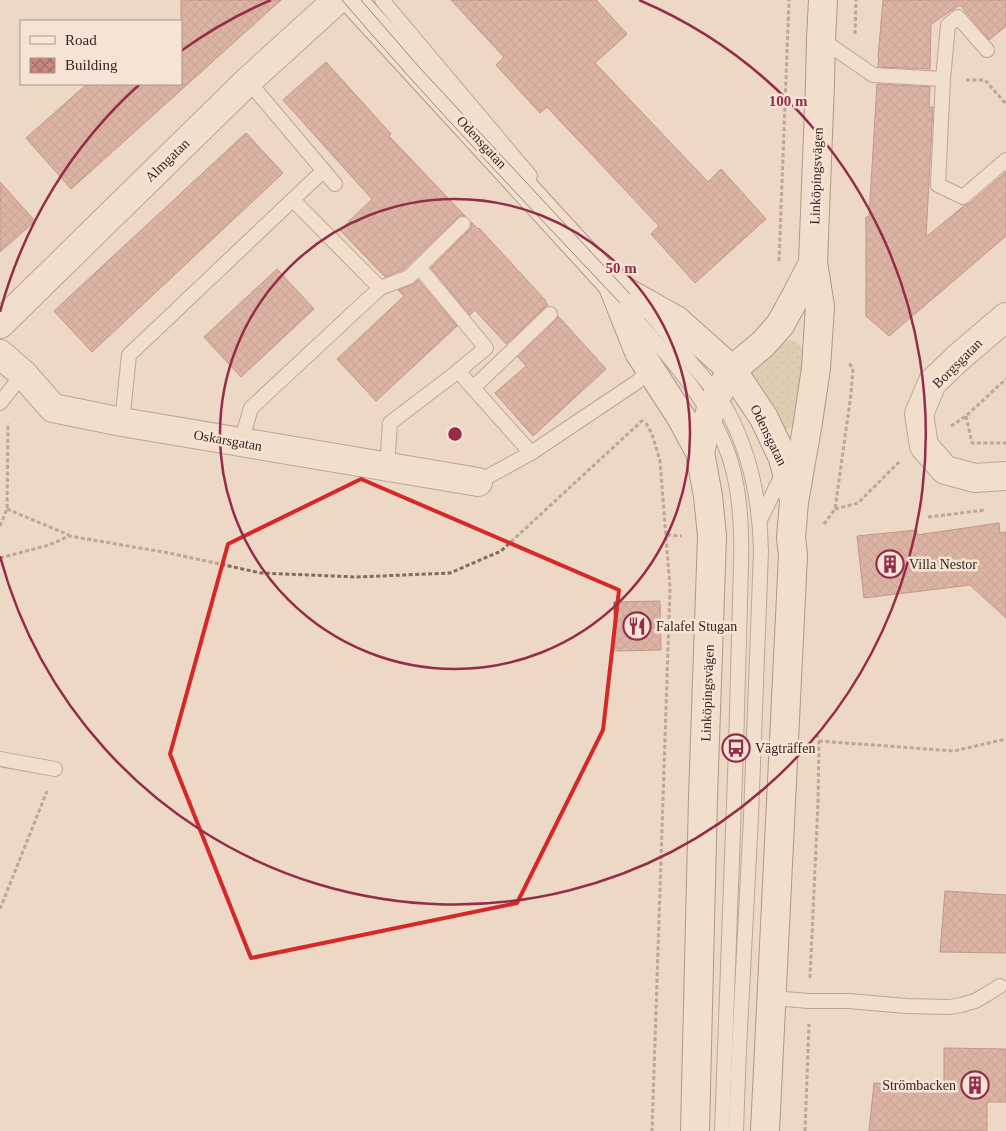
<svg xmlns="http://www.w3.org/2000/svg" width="1006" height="1131" viewBox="0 0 1006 1131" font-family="'Times New Roman',serif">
<defs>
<pattern id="grass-dots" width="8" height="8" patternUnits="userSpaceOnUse" patternTransform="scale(1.25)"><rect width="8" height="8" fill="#cbc499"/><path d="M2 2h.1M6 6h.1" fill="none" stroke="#afa883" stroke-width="1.8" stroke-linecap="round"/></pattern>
<pattern id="building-cross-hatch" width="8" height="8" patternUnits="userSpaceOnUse" patternTransform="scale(1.25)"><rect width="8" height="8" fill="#ca887c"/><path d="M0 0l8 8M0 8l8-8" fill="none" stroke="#a56f65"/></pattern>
</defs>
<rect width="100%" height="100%" fill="#edd7c5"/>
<!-- grass -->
<path fill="url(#grass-dots)" d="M 791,340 L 798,343 L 803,349 L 803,357 L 796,420 L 791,427 L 784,430 L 750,373 L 752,369 L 784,341 Z"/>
<!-- building -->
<g fill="url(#building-cross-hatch)" stroke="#864b42">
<path d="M 181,0 L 281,0 L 71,189 L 26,138 L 87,84 L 181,84 Z"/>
<path d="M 451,0 L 596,0 L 627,34 L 595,63 L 708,182 L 721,169 L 766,219 L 695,283 L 651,234 L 659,226 L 547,107 L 540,113 L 496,65 L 504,57 Z"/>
<path d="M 883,0 L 1006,0 L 1006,26 L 989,40 L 960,5 L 931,24 L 930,69 L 878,67 L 879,58 L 878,58 Z"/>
<path d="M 326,62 L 391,134 L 389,136 L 465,216 L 461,215 L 457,218 L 404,269 L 385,277 L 340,230 L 372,199 L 283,100 Z"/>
<path d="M 877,84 L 930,87 L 929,107 L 933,107 L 926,237 L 965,205 L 969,204 L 1006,172 L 1006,236 L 889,336 L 866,316 L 866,217 L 869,217 Z"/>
<path d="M 246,133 L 283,173 L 92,352 L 54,311 Z"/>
<path d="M 0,182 L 35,221 L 0,252 Z"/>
<path d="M 471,222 L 478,229 L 479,228 L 546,301 L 545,301 L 548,305 L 544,308 L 506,344 L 475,310 L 470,315 L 431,268 L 469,230 L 471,227 Z"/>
<path d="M 277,269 L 314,309 L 241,377 L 204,337 Z"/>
<path d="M 418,280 L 457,326 L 376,401 L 337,359 L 404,296 L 398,290 L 412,285 Z"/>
<path d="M 558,316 L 606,369 L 533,436 L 495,393 L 526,366 L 518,357 L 556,320 Z"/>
<path d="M 999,523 L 1000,533 L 1006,532 L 1006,618 L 970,585 L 864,598 L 857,536 L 917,530 L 917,535 Z"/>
<path d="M 660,601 L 661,650 L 615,651 L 614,602 Z"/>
<path d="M 945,891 L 1006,895 L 1006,953 L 940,952 Z"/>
<path d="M 944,1048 L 1006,1049 L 1006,1102 L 987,1102 L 987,1131 L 869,1131 L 874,1083 L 944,1089 Z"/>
</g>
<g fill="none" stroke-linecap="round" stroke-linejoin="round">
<!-- lane casing -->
<g stroke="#88685c" stroke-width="16">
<g id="lane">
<path d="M 382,0 L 530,176"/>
<path d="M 821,39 L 873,75 L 943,79 L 938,185 L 963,197 L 1006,160"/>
<path d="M 943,79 L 948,25 L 958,17 L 987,50"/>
<path d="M 248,81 L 335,184"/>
<path d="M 419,267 L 486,348 L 458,371 L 531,453 L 478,482"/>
<path d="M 380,288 L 409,277 L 463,224"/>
<path d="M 651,315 C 664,329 676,344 688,359 C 702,376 719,394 729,414 C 751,456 760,504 761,551 L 751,816 L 739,1049 L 736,1131"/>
<path d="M 633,317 C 672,358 717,411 732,466 C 741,499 742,532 741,565 L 736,748 L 722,1131"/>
<path d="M 473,388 L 550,314"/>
<path d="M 0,403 L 23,374"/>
<path d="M 122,422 L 129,355 L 323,171"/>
<path d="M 241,442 L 251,408 L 380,288 L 293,200"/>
<path d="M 531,453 L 637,382 L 653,367"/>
<path d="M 387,467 L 390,423 L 465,366"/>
<path d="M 760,520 L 785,469"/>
<path d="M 0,759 L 55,769"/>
<path d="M 772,998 L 809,1001 L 849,1001 L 906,1006 L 950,1007 L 961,1005 L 975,1001 L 987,994 L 1000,986"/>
</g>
</g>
<!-- street casing -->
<g stroke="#88685c" stroke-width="30">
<g id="street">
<path d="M 1006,317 L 958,358 L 932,383 L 919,414 L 924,446 L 945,470 L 975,478 L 1006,476"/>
<path d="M 0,324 L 248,81 L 337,0"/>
<path d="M 0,354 L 23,374 L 53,408 L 122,422 L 478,482"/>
</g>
</g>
<!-- secondary casing -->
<g stroke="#6a493f" stroke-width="30">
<g id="secondary">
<path d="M 352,0 L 612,284 L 676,320 L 732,370 L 764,418 L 783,458 L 792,493"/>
<path d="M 612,284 L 639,352 L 681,417 L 700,452"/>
<path d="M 695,1131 L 703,798 L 712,536 L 708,496 L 700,452 L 712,404 L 732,370 L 763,344 L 780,325 L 796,296 L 813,263"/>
<path d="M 765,1131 L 793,555 L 791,538 L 794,502 L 808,422 L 816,368 L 820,306 L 813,263 L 820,83 L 821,39 L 823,0"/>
</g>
</g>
<!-- path -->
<g stroke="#88685c" stroke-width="3" stroke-dasharray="4 2.5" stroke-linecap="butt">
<path d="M 855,34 L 856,0"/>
<path d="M 966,80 L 985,80 L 1006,104"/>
<path d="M 779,261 L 789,0"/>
<path d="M 966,416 L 972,443 L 1006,443"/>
<path d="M 646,423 L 652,434 L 660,461 L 670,588 L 652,1131"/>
<path d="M 951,426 L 966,416 L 1006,379"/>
<path d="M 7,509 L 69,535"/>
<path d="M 835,509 L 858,503 L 899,462"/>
<path d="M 928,517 L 986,510"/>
<path d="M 824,524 L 835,509 L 851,394 L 853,368 L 848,362"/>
<path d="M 0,526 L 7,509 L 8,423"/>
<path d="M 667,535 L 682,536"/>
<path d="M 0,558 L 49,545 L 69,536 L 169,553 L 261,573 L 357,577 L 450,573 L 501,551 L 645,418"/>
<path d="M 819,741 L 954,751 L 1006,739"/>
<path d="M 0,909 L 47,791"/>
<path d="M 810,978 L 818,803 L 819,741 L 816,732"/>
<path d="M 805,1131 L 809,1024"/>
</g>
<!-- lane -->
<use href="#lane" stroke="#f8e6d8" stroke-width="14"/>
<!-- street -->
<use href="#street" stroke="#f8e6d8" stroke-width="28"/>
<!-- secondary -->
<use href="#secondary" stroke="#f8e6d8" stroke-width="28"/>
<!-- tram -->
<g stroke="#38251f" stroke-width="1">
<path d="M 342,0 C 431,105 526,203 620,303"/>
<path d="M 361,0 L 419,67 L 630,294"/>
</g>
</g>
<!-- marked area -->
<path d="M0 0H1006V1131H0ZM 361,479 L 619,590 L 603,730 L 517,903 L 251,958 L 170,754 L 228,544 Z" fill="#edd7c5" fill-opacity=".55" fill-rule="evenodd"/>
<path fill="none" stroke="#d62828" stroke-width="4" stroke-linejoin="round" d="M 361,479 L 619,590 L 603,730 L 517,903 L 251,958 L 170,754 L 228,544 Z"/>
<!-- distance rings -->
<g fill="none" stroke="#952d49" stroke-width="2.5">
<circle cx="455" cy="434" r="235"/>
<path d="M0 312A471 471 0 0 1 140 84M181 51A471 471 0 0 1 271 0M639 0A471 471 0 1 1 0 556"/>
</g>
<!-- icons -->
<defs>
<g id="building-ring" transform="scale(1.4375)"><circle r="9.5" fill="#f5e3d5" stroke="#952d49" stroke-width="1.5"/><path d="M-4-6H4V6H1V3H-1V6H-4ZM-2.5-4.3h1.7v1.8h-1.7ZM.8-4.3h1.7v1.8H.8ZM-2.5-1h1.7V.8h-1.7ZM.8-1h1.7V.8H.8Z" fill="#952d49"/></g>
<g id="restaurant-ring" transform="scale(1.4375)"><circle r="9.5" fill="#f5e3d5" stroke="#952d49" stroke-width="1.5"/><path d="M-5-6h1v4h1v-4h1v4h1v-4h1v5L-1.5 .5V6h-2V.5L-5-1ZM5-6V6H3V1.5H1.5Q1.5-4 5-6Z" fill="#952d49"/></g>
<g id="bus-ring" transform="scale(1.4375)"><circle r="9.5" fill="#f5e3d5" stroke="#952d49" stroke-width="1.5"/><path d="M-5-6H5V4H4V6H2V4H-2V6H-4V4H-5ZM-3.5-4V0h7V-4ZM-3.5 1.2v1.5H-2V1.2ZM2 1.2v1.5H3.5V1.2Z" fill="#952d49"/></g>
</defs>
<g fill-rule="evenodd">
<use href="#building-ring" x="890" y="564"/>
<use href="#restaurant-ring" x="637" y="626"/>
<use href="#bus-ring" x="736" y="748"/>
<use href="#building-ring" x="975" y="1085"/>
</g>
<g text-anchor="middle" stroke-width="5" stroke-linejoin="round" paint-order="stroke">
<!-- street labels -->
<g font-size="14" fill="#38251f" stroke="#f5e3d5">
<text transform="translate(482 142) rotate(47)" y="5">Odensgatan</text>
<text transform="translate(167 160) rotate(-44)" y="5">Almgatan</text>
<text transform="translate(816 176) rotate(-88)" y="5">Linköpingsvägen</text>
<text transform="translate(957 363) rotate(-45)" y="5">Borgsgatan</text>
<text transform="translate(769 435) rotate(64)" y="5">Odensgatan</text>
<text transform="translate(228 440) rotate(10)" y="5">Oskarsgatan</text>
<text transform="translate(707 693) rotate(-88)" y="5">Linköpingsvägen</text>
</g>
<!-- poi labels -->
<g font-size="14" fill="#38251f" stroke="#f5e3d5" text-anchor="start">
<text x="909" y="569">Villa Nestor</text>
<text x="656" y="631">Falafel Stugan</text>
<text x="755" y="753">Vägträffen</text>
<text x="956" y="1090" text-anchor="end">Strömbacken</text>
</g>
</g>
<circle cx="455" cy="434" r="8" fill="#952d49" stroke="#f5e3d5" stroke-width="2.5"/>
<g font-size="15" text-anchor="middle" font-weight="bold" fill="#952d49" stroke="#f5e3d5" stroke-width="5" stroke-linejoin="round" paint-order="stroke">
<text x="788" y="106">100 m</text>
<text x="621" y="273">50 m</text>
</g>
<!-- legend -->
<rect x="20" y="20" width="162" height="65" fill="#f5e3d5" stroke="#a9978c"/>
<rect x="30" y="36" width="25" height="8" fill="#f8e6d8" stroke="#a9978c"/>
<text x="65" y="45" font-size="15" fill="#38251f">Road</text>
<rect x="30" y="58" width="25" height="15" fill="url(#building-cross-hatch)" stroke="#a9978c"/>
<text x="65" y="70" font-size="15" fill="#38251f">Building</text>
</svg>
